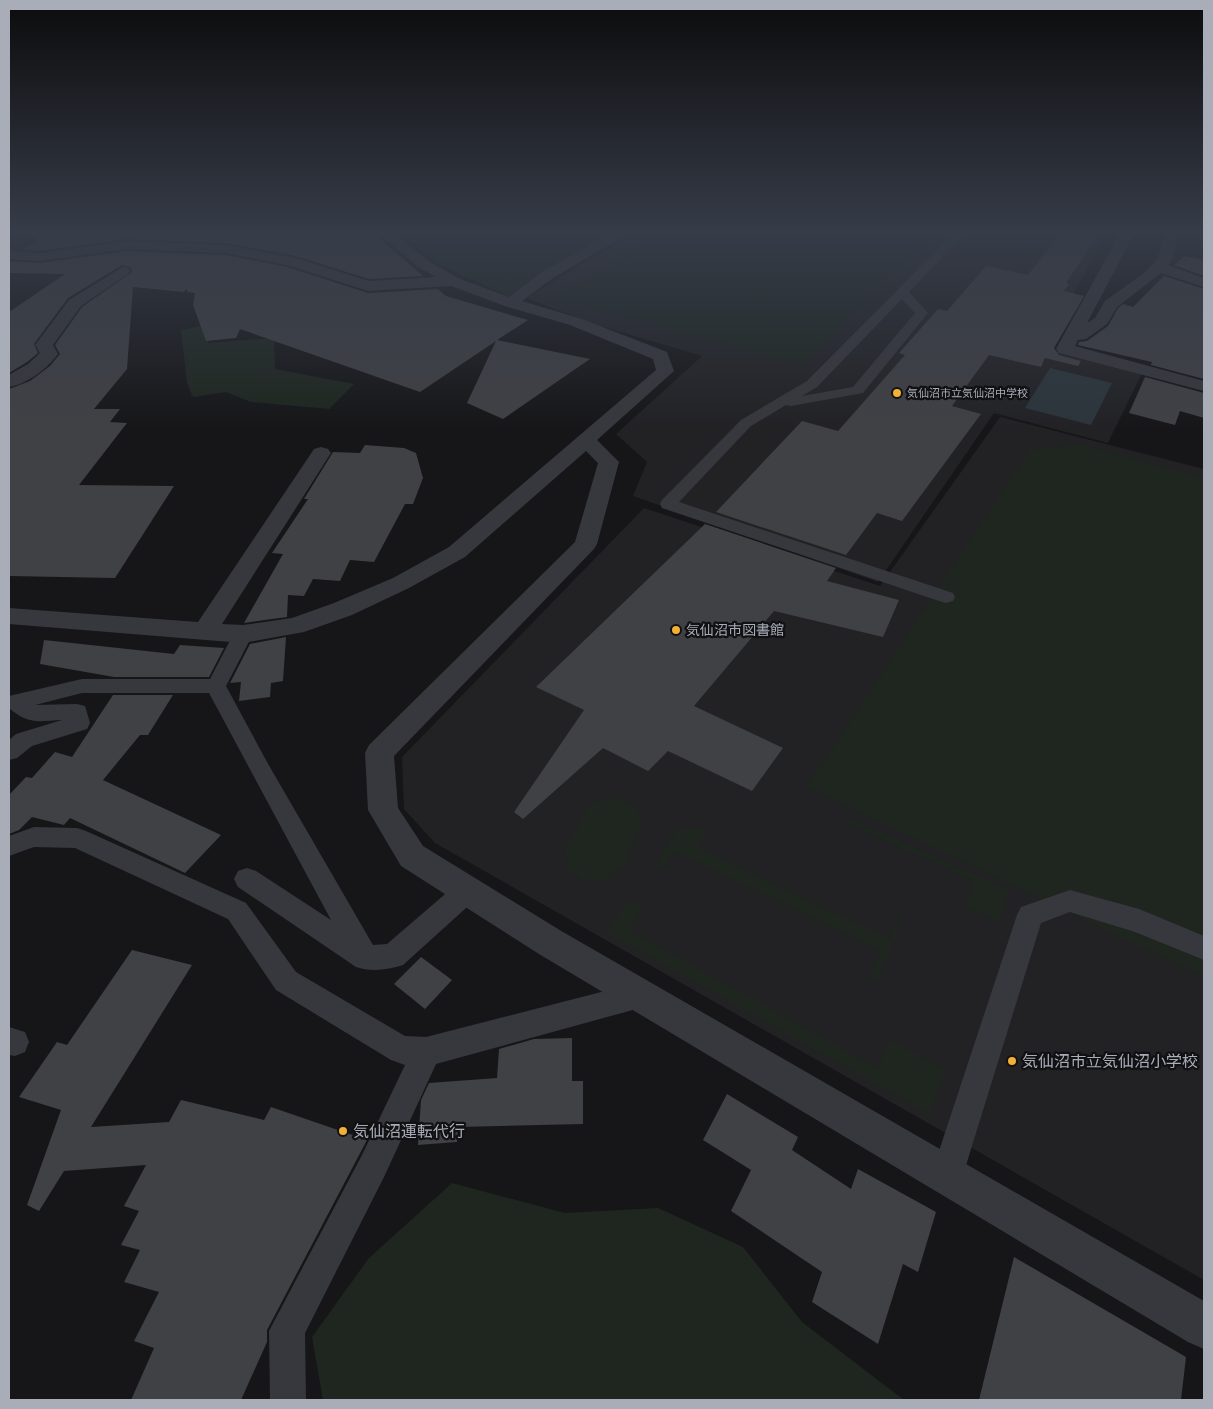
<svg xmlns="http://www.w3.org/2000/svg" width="1213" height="1409" viewBox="0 0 1213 1409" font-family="'Roboto Condensed','Noto Sans JP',sans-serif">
<rect width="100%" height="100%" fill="#161618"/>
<!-- built -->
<g fill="#222225">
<path d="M 636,232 L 1108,232 L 1043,348 L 1142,373 L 1108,443 L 994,413 L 878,582 L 633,496 L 647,462 L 616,434 L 702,356 L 594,324 L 526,298 Z"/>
<path d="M 1000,417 L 1204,469 L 1204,1280 L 435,843 L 404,809 L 402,757 L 644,508 L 880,586 Z"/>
</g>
<!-- green -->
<g fill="#1e261f">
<path d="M 399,232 L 616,232 L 508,296 L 438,264 Z"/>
<path d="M 664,232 L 934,232 L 801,364 L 558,299 Z"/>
<path d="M 209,324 L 208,343 L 274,338 L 275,369 L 354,384 L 329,409 L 251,402 L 226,392 L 193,397 L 187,383 L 181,330 Z"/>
<path d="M 1080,444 L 1204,478 L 1204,977 L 807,787 L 1030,450 Z"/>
<path d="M 622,798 L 637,809 L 643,819 L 624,866 L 606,879 L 595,882 L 582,880 L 568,868 L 565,850 L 589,806 L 600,799 Z"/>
<path d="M 852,819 L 1009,890 L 998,921 L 965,906 L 974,881 L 848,824 Z"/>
<path d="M 687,828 L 708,828 L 697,847 L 890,939 L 900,916 L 903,918 L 877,982 L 870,978 L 881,951 L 674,851 L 662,869 L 654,866 L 676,832 Z"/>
<path d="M 636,902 L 641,906 L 641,912 L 629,930 L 878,1068 L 890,1039 L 946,1070 L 929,1114 L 606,932 L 626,903 Z"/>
<path d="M 452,1183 L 565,1213 L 658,1208 L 743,1247 L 802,1322 L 904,1400 L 323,1400 L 312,1337 L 369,1258 Z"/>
</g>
<!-- water -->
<path fill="#2c353c" d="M 1050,368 L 1112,383 L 1091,425 L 1025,408 Z"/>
<!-- building -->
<g fill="#404145">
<path d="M 28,232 L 372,232 L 423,276 L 369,279 L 296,256 L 226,243 L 127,239 L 40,251 L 21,250 L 38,241 Z"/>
<path d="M 1061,232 L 1100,232 L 1066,283 L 1069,284 L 1064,291 L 1084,296 L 1054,348 L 1059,355 L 1081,361 L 1078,366 L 1045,358 L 1041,367 L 989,355 L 952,406 L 981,414 L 902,521 L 877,513 L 846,555 L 716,512 L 802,421 L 838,431 L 905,355 L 899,353 L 938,309 L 947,311 L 986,266 L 1028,275 Z"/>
<path d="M 127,251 L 226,255 L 287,267 L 368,293 L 438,289 L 446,296 L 528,320 L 497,340 L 590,359 L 503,419 L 467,403 L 496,341 L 420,392 L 240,329 L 236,338 L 206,341 L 193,305 L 195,293 L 188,292 L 186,289 L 184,292 L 133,287 L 127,369 L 94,409 L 120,409 L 110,422 L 127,423 L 79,485 L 174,486 L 115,578 L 9,576 L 9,389 L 30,381 L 50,366 L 60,354 L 55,345 L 82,307 L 132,272 L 130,267 L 122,265 L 68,298 L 34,344 L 38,353 L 27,362 L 9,373 L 9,312 L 65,274 L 9,273 L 9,261 L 40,263 Z"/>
<path d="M 1184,256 L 1204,260 L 1204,276 L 1174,265 Z"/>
<path d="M 1164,276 L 1204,289 L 1204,379 L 1151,365 L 1152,362 L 1078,345 L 1079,342 L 1087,341 L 1108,326 L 1118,308 L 1123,304 L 1133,307 Z"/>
<path d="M 1145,377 L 1204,393 L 1204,418 L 1180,411 L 1175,425 L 1129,413 Z"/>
<path d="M 365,445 L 404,448 L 416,453 L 423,478 L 413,504 L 405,504 L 374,562 L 350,560 L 340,581 L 313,579 L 304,596 L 288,595 L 287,617 L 244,623 L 283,554 L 272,553 L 308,499 L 304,499 L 333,452 L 360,453 Z"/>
<path d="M 705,524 L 836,568 L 827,581 L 899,600 L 883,637 L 774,611 L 694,706 L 783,748 L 752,791 L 668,751 L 648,771 L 603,748 L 523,819 L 514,812 L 584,710 L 536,687 Z"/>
<path d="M 286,637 L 283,681 L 271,683 L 270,697 L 239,701 L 241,682 L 230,683 L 250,644 Z"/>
<path d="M 44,640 L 174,654 L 180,645 L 224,648 L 209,677 L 114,677 L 40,664 Z"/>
<path d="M 113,695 L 173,695 L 148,735 L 140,735 L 103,780 L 221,835 L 185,873 L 70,818 L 64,825 L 32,817 L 19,830 L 9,834 L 9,795 L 26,777 L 32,778 L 55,752 L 72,757 Z"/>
<path d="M 132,950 L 192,965 L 91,1127 L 169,1122 L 181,1100 L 264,1120 L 271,1107 L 367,1140 L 267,1330 L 267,1342 L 241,1400 L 131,1400 L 154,1348 L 134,1341 L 159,1292 L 124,1282 L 140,1250 L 121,1245 L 139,1211 L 124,1206 L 146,1165 L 64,1171 L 39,1211 L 27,1205 L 61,1110 L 19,1097 L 57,1042 L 67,1045 Z"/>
<path d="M 421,957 L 452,980 L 425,1009 L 394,984 Z"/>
<path d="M 572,1038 L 572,1081 L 583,1081 L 583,1124 L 458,1127 L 457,1142 L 418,1145 L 421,1100 L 429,1083 L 497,1078 L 499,1049 L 534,1039 Z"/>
<path d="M 727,1094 L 798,1137 L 792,1150 L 851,1189 L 858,1169 L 936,1212 L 918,1272 L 903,1264 L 878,1344 L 812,1302 L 822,1272 L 731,1211 L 751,1170 L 703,1140 Z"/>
<path d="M 1014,1257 L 1186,1357 L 1181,1400 L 979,1400 Z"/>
</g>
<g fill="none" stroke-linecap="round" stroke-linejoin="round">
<!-- lane -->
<g fill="#37383d" fill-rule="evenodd">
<path d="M 955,232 L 966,232 L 909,292 L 928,313 L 863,393 L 791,406 L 786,405 L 751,426 L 679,502 L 953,593 L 955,597 L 953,601 L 946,603 L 939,601 L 662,508 L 660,504 L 662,500 L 741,420 L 807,381 ZM 902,299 L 915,313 L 853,387 L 802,396 L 817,387 Z"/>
<path d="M 243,627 L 250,629 L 253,634 L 226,686 L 267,762 L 373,945 L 387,944 L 458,883 L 467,880 L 476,883 L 480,891 L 476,899 L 403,965 C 388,970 371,972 356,967 L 238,887 L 234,879 L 238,871 L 247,868 L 256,871 L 331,920 L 209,693 L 82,693 L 35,705 L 77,704 L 85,706 L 90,723 L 87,729 L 32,746 L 17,758 L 9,760 L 9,740 L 16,734 L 62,720 C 37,721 29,725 9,708 L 9,696 L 82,679 L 210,679 L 236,629 Z"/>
<path d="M 34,827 L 77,828 L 86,831 L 246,903 L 296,972 L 405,1036 L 426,1037 L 640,982 L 650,986 L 654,995 L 650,1004 L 640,1008 L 436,1064 L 384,1177 L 305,1333 L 306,1400 L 270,1400 L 269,1331 L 362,1155 L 405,1065 L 391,1060 L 276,990 L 228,919 L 75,848 L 34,847 L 9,856 L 9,836 Z"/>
<path d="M 1070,890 L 1139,909 L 1204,936 L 1204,960 L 1135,932 L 1070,912 L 1041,923 L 963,1175 L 958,1186 L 947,1191 L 936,1186 L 931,1175 L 1017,915 L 1021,907 Z"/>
<path d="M 9,1027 L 25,1032 L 29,1042 L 25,1052 L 15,1056 L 9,1055 Z"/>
</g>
<!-- street -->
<g fill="#37383d" fill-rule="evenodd">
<path d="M 377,232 L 393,232 L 428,261 L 458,278 L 509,297 L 542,272 L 613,232 L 631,232 L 553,278 L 522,301 L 582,319 L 667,352 L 674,371 L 597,440 L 619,462 L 597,544 L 594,549 L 394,756 L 398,808 L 423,846 L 563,932 L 1204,1301 L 1204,1349 L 1188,1342 L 539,954 L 401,866 L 368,810 L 365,753 L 369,745 L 575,542 L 598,463 L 586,451 L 465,557 L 409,588 L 352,615 L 304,632 L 243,643 L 9,624 L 9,608 L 198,622 L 314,449 L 321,447 L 328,449 L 331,453 L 222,624 L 243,625 L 292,618 L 334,603 L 393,578 L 449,547 L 656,370 L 653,359 L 570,325 L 505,306 L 451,286 L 368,291 L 287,265 L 226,253 L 127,249 L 40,261 L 9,259 L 9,251 L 40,253 L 127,241 L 226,245 L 295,258 L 369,281 L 436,277 L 418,267 Z"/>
<path d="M 1121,232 L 1135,232 L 1087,323 L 1095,318 L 1105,301 L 1144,273 L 1158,259 L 1165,232 L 1179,232 L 1172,260 L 1168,265 L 1204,278 L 1204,287 L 1161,273 L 1117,307 L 1107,324 L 1086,339 L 1078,340 L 1075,346 L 1204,381 L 1204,391 L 1059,353 L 1056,349 Z"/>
<path d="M 123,267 L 128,268 L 130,271 L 128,274 L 81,306 L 53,345 L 58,354 C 47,369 27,384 9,387 L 9,375 L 28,364 L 40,353 L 35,345 L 69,300 Z"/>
</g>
</g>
<!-- sky -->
<linearGradient id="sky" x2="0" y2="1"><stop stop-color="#0c0c0d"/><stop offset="0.54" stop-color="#363c48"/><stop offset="1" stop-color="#363c48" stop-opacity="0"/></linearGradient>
<rect width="1213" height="430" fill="url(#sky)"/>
<!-- markers -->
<g fill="#f2b134" stroke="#111113" stroke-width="2">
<circle cx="897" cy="393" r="5"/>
<circle cx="676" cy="630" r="5"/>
<circle cx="1012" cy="1061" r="5"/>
<circle cx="343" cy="1131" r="5"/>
</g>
<g text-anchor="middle" stroke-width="4.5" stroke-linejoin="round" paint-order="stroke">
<!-- far-poi labels -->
<g font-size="11" fill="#a8adb8" stroke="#111113" text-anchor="start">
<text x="907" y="397">気仙沼市立気仙沼中学校</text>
</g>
<!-- poi labels -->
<g font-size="14" fill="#a8adb8" stroke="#111113" text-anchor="start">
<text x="686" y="635">気仙沼市図書館</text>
</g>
<!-- near-poi labels -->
<g font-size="16" fill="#a8adb8" stroke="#111113" text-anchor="start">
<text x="1022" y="1067">気仙沼市立気仙沼小学校</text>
<text x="353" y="1137">気仙沼運転代行</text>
</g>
</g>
<!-- border -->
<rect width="1213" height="1409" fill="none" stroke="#a8adb8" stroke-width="20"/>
</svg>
